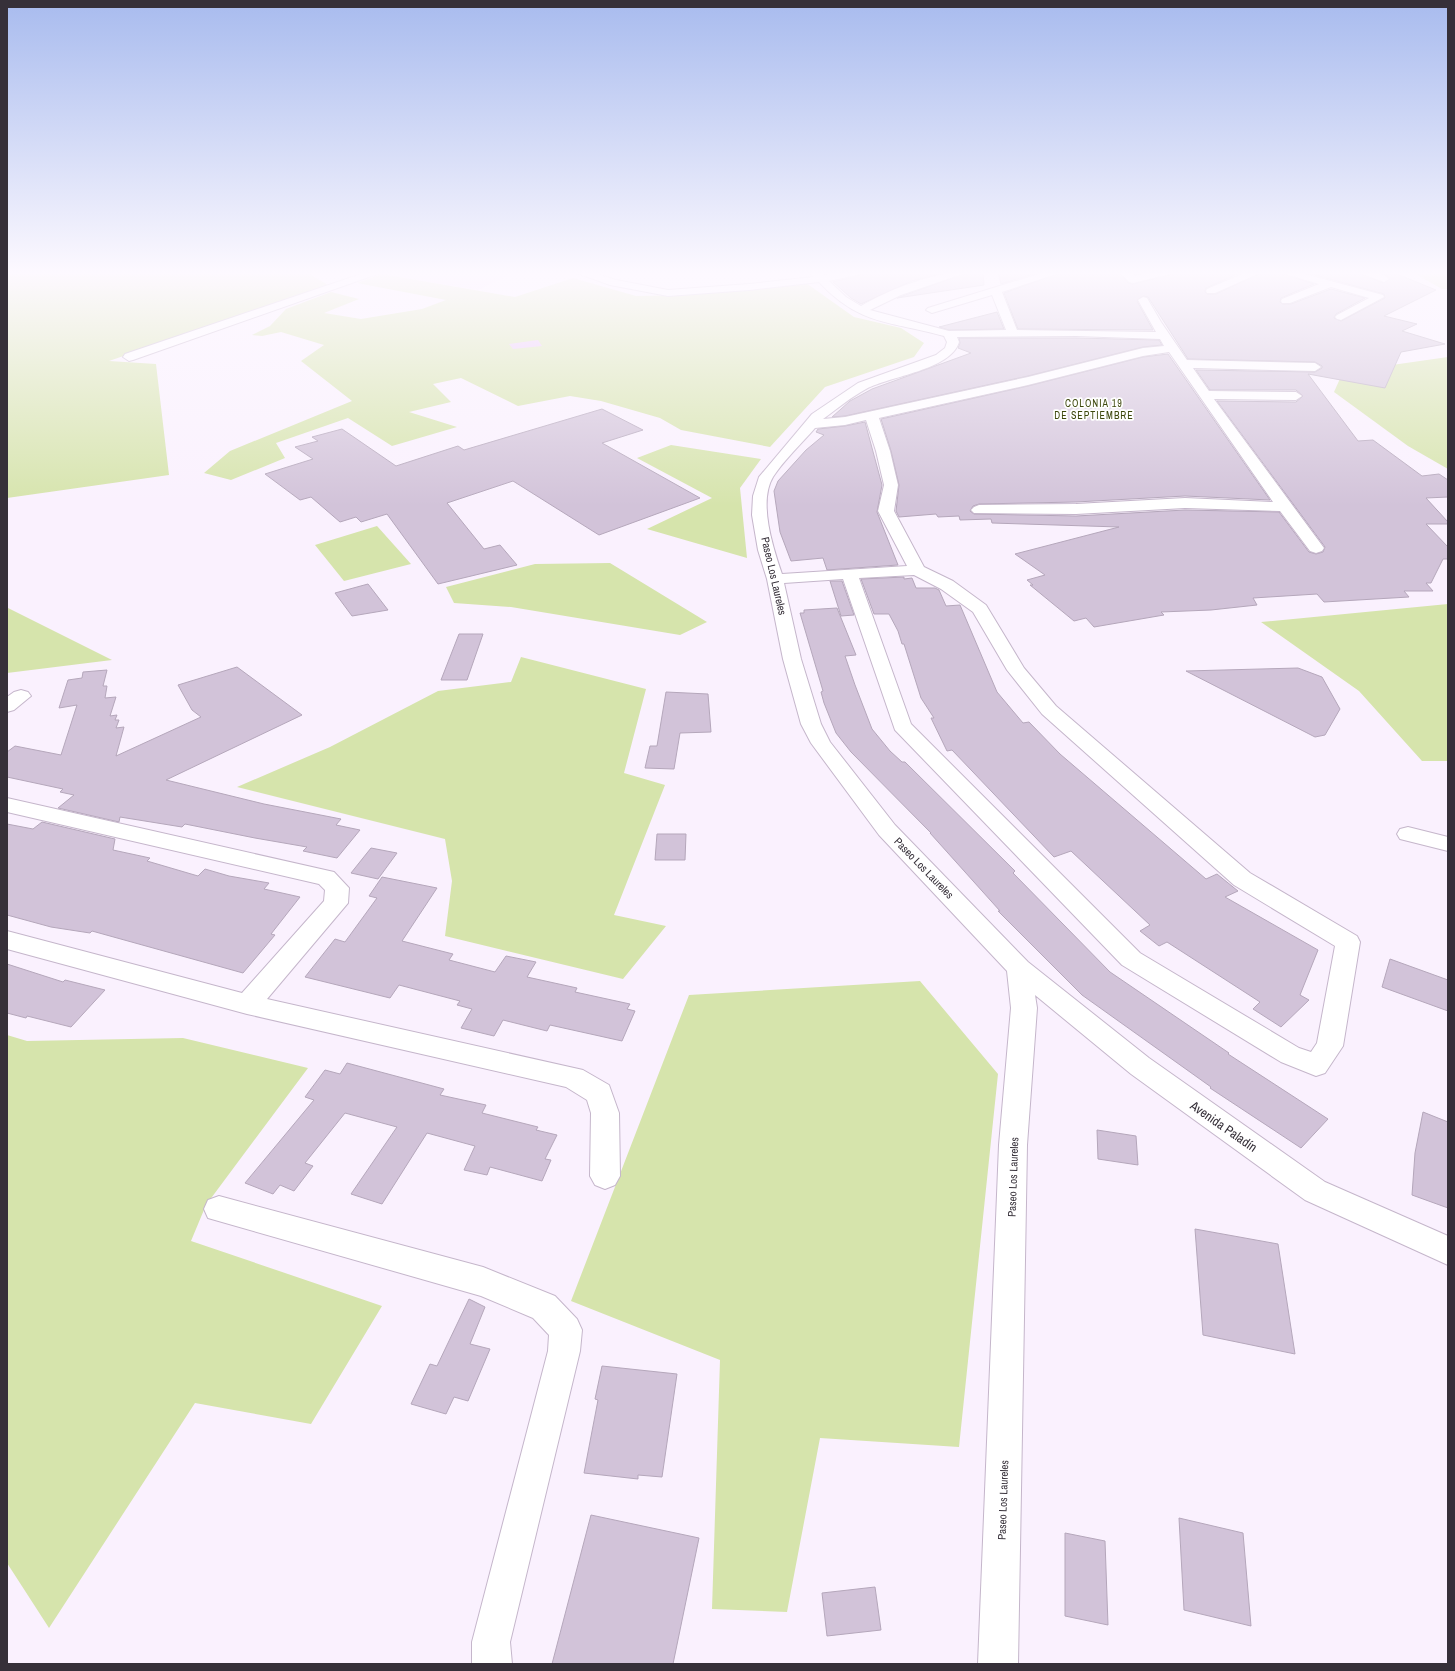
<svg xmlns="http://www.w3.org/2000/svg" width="1455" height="1671" viewBox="0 0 1455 1671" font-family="'Archivo Narrow',sans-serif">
<rect width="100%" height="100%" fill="#faf1fe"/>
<!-- built -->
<path fill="#f4e0fd" d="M 386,272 L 516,272 L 478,290 L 383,274 Z"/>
<!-- green -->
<g fill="#d6e4ac">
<path d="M 7,272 L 306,272 L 328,285 L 109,361 L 156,364 L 169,475 L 7,498 Z"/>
<path d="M 1412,272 L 1448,272 L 1448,289 L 1442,289 Z"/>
<path d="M 382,274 L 515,297 L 573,278 L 636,296 L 691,295 L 806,283 L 854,317 L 901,328 L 924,343 L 914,357 L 825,387 L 770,447 L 681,430 L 660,418 L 601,401 L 570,396 L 518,406 L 461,378 L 433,384 L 451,402 L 409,412 L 457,427 L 392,446 L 348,418 L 276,443 L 285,458 L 231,480 L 204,473 L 230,451 L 352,401 L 301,361 L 324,345 L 281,332 L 262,336 L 252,335 L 270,326 L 286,309 L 331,292 L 359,299 L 324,313 L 361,319 L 422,309 L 446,300 L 357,283 Z"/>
<path d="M 1448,357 L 1448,469 L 1408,446 L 1334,392 L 1343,372 Z"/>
<path d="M 671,445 L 761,459 L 740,488 L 747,558 L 647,529 L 712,498 L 637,458 Z"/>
<path d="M 377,526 L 411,564 L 344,581 L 315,545 Z"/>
<path d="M 610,563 L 707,622 L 680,635 L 511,607 L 454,603 L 446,587 L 535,564 Z"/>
<path d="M 1448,604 L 1448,761 L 1422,761 L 1359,691 L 1261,622 Z"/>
<path d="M 8,608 L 112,660 L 7,673 Z"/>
<path d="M 521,657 L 646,689 L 624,773 L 665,785 L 614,915 L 666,926 L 623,979 L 445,936 L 452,881 L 445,839 L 237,787 L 330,747 L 438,691 L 511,682 Z"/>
<path d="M 920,981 L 998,1074 L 959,1447 L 820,1438 L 787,1612 L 712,1609 L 720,1360 L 571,1301 L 689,995 Z"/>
<path d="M 7,1035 L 27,1041 L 183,1038 L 308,1068 L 206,1205 L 191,1241 L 382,1306 L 311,1424 L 195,1403 L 49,1628 L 7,1563 Z"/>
</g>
<!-- water -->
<path fill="#e8c6f6" d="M 538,340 L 542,346 L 513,349 L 509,344 Z"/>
<!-- building -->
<g fill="#d2c3d9" stroke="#b5a7bb">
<path d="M 863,272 L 948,272 L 912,281 L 861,304 L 851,298 L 833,282 L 861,275 Z"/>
<path d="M 969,272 L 983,272 L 984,285 L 897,298 Z"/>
<path d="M 998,272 L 1039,272 L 1001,284 Z"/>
<path d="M 1063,272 L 1119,272 L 1128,283 L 1133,284 L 1170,275 L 1172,272 L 1242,272 L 1206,288 L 1205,292 L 1207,294 L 1216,294 L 1263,272 L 1278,272 L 1314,284 L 1281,298 L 1280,302 L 1282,304 L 1291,304 L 1331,289 L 1365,298 L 1336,314 L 1334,318 L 1341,321 L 1385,298 L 1384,294 L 1304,272 L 1357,272 L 1383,283 L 1390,279 L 1381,272 L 1392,272 L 1436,290 L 1384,316 L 1417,324 L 1402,331 L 1445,344 L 1401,352 L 1385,388 L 1308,374 L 1358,441 L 1373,440 L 1422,476 L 1439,474 L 1448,480 L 1448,497 L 1426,498 L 1448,522 L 1448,524 L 1426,524 L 1448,547 L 1448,559 L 1443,559 L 1431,583 L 1426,583 L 1433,591 L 1404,591 L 1409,597 L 1324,602 L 1317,594 L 1253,598 L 1257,605 L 1211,610 L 1161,612 L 1164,615 L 1094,627 L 1086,618 L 1074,621 L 1030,585 L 1033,585 L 1027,580 L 1045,575 L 1015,554 L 1119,527 L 992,523 L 991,519 L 960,520 L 959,516 L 938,517 L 936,514 L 899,517 L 896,511 L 899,485 L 891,451 L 881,419 L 1028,386 L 1143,357 L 1168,354 L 1270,500 L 1185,496 L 1076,502 L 979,504 L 973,506 L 970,511 L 974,514 L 1076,516 L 1185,510 L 1279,512 L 1309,552 L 1316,554 L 1323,552 L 1325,547 L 1217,401 L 1296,402 L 1303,396 L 1296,390 L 1210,390 L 1196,370 L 1315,372 L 1322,368 L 1322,366 L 1315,362 L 1188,359 L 1148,297 L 1143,296 L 1137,301 L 1153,330 L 1018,329 L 1004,293 Z"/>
<path d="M 997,312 L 1004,329 L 949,330 L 939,327 Z"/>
<path d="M 959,338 L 1076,338 L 1159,340 L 1162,345 L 1143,347 L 1028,376 L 845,416 L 832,417 L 850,401 L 872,389 L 971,353 L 958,348 L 960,343 Z"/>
<path d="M 602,409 L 643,430 L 602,443 L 700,498 L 599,535 L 513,481 L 447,503 L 484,549 L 500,545 L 517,565 L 438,584 L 387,514 L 361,522 L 356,517 L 340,522 L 311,497 L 300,500 L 265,474 L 313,459 L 295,447 L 318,441 L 312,437 L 342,429 L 396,466 L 458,446 L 464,450 Z"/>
<path d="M 865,422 L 882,485 L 877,512 L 898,565 L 827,570 L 823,558 L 791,561 L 780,532 L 774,491 L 778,481 L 806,450 L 824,435 L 816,432 L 818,429 L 845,426 Z"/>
<path d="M 904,577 L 904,579 L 912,578 L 916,588 L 935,588 L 939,590 L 946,606 L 960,605 L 997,692 L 1023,723 L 1029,722 L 1060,754 L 1206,879 L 1217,874 L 1238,891 L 1225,897 L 1318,950 L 1300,995 L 1309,1000 L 1281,1027 L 1253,1009 L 1260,1002 L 1167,942 L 1159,946 L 1140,931 L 1150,925 L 1071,851 L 1054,857 L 952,750 L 947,751 L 931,718 L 934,718 L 921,698 L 904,644 L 902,644 L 898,631 L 889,614 L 874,614 L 861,579 Z"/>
<path d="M 830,581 L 842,581 L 854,615 L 841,616 Z"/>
<path d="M 368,584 L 388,610 L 352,616 L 335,593 Z"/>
<path d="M 837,608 L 856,655 L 845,656 L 855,685 L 872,729 L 890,751 L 902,762 L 905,762 L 1015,871 L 1013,873 L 1110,972 L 1229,1053 L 1228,1054 L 1328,1119 L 1301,1148 L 1210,1088 L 1211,1087 L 1082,995 L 998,911 L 1000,911 L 930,833 L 931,833 L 851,752 L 836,733 L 824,703 L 821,692 L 823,691 L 800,613 L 804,613 L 804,610 Z"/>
<path d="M 459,634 L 483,634 L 467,680 L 441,680 Z"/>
<path d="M 237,667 L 302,715 L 166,780 L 264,804 L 341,819 L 336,825 L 360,830 L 337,858 L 303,851 L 307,847 L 255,838 L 185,824 L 182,827 L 120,817 L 119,822 L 58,808 L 74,795 L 60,792 L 63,789 L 7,777 L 7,752 L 15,746 L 61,755 L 77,705 L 59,708 L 68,680 L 82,678 L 83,672 L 107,670 L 103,686 L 107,686 L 105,698 L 116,697 L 110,716 L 117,715 L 115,720 L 119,720 L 116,728 L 124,727 L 116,756 L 201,717 L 192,710 L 178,685 Z"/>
<path d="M 1298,668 L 1322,677 L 1340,709 L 1325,735 L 1315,737 L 1186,671 Z"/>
<path d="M 666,692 L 708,694 L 711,732 L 680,733 L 674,769 L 645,768 L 650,746 L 657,746 Z"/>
<path d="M 42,822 L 115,839 L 113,850 L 150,858 L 147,861 L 198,876 L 205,869 L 229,876 L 269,883 L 264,889 L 300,897 L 271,934 L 275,935 L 243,973 L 92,931 L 90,933 L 51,927 L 7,915 L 7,824 L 33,829 Z"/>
<path d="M 657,834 L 686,834 L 685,860 L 655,860 Z"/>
<path d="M 371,848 L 397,853 L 378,879 L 351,873 Z"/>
<path d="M 382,877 L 437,888 L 402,941 L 453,954 L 449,960 L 495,972 L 506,956 L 536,962 L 527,977 L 577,988 L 575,992 L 630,1004 L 627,1009 L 635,1011 L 622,1041 L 550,1025 L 547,1031 L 503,1020 L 494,1036 L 461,1028 L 472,1009 L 457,1005 L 460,1001 L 399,985 L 390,998 L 305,977 L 335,939 L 345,942 L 377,898 L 369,896 Z"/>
<path d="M 1390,959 L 1448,980 L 1448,1011 L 1382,987 Z"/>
<path d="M 7,964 L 63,982 L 65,980 L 105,990 L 71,1027 L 27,1016 L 26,1018 L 7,1013 Z"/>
<path d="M 347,1063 L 444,1089 L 440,1095 L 486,1105 L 482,1113 L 538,1127 L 536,1130 L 557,1135 L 545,1159 L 551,1160 L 542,1181 L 490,1167 L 487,1175 L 464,1170 L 475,1146 L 427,1133 L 382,1204 L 351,1194 L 397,1127 L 345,1113 L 305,1163 L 313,1166 L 294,1191 L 280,1185 L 273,1194 L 245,1183 L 314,1100 L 305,1097 L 325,1070 L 340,1074 Z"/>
<path d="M 1423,1112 L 1448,1122 L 1448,1208 L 1412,1195 L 1415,1153 Z"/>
<path d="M 1097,1130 L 1136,1136 L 1138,1165 L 1098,1159 Z"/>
<path d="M 1195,1229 L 1278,1244 L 1295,1354 L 1203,1335 Z"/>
<path d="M 469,1299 L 485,1307 L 470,1344 L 490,1349 L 468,1401 L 454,1397 L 446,1414 L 411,1404 L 430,1364 L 437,1366 Z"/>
<path d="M 602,1366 L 677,1374 L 662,1477 L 638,1475 L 638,1479 L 584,1473 L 598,1400 L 595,1399 Z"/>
<path d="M 591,1515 L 699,1538 L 673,1664 L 552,1664 Z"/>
<path d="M 1179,1518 L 1243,1533 L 1251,1626 L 1184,1610 Z"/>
<path d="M 1065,1533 L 1105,1541 L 1108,1625 L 1065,1616 Z"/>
<path d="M 875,1587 L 881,1630 L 827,1636 L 822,1593 Z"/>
</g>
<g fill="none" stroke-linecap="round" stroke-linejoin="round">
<!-- minor casing -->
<g stroke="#c5b6cb" stroke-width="2">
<g id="minor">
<path d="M 367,272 L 383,272 L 133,360 L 129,361 L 123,357 L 125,354 Z"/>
<path d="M 574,272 L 591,272 L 616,280 L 668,290 L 749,284 L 814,277 L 810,272 L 821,272 L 824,275 L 843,272 L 862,272 L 861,274 L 829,281 L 846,297 L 861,306 C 890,289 934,272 968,272 L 901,295 L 870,310 L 949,331 L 1006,330 L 992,295 L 932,313 L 926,310 L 928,308 L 1045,272 L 1062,272 L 1002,292 L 1017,330 L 1156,332 L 1138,300 L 1143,297 L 1147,298 L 1161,322 L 1187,360 L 1315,363 L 1321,367 L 1315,371 L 1193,368 L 1209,391 L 1296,392 L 1302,396 L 1296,400 L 1214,399 L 1324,548 L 1322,551 L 1316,553 L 1310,551 L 1280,511 L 1185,508 L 1076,514 L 974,513 L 971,510 L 974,507 L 979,505 L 1076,504 L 1185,498 L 1273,502 L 1169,352 L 1143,356 L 1028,385 L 879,418 L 890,451 L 898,485 L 894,511 L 924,567 L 953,581 L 986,605 L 1024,668 L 1056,706 L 1250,873 L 1357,936 L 1360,942 L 1343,1046 L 1325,1073 L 1316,1076 L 1281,1062 L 1122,965 L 895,730 L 843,579 L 784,583 L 801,659 L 821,724 L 830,742 L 895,825 L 1028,962 L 1149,1058 L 1325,1182 L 1448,1236 L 1448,1265 L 1305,1200 L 1131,1074 L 1035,995 L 1037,1008 L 1027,1145 L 1018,1664 L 978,1664 L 999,1145 L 1011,1008 L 1007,971 L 879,835 L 811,743 L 801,724 L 783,659 L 767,579 L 758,550 L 752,515 L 753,496 L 759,477 L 812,414 L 858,383 L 936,355 L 945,348 L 947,342 L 944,336 C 891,321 860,326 819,282 L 749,290 L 668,296 L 610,285 ZM 1076,336 L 1160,339 L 1164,346 L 1143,348 L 1028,377 L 845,417 L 823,419 C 837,409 851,397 866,389 C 890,376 951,370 959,342 L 957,337 ZM 866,420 L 876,451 L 884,485 L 878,511 L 907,566 L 782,574 C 773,548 758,502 773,477 C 783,461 803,442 815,428 L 845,425 ZM 914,575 L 941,589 L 973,612 L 1007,670 L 1042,714 L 1234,885 L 1335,946 L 1317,1043 L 1311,1052 L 1299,1048 L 1140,953 L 911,724 L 859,578 Z"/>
<path d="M 1120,272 L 1131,272 L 1135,276 L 1152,272 L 1171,272 L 1170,274 L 1133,283 L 1129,282 Z"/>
<path d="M 1247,272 L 1262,272 L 1215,293 L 1207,293 L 1206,291 L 1207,289 Z"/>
<path d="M 1279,272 L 1297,272 L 1383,295 L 1384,297 L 1341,320 L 1337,319 L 1335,317 L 1337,315 L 1369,298 L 1331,287 L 1290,303 L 1282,303 L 1281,301 L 1282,299 L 1319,284 Z"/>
<path d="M 1358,272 C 1368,272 1382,271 1389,279 L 1384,282 Z"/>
<path d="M 21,690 L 28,692 L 31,696 L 14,710 L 7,712 L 7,697 L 14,692 Z"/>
<path d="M 7,798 L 334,872 L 349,888 L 348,903 L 267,999 L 583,1070 L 609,1085 L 619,1113 L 620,1176 L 615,1185 L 605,1189 L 595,1185 L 590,1176 L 591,1113 L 587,1100 L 566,1087 L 247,1014 L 7,949 L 7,931 L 242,993 L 324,901 L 325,890 L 319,884 L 7,812 Z"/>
<path d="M 1408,827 L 1448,837 L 1448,851 L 1400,839 L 1397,834 L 1400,829 Z"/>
<path d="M 219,1196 L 483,1267 L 555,1296 L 577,1319 L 582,1330 L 580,1351 L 510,1642 L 512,1664 L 472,1664 L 472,1642 L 548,1351 L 549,1335 L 533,1318 L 481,1296 L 208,1218 L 204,1209 L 208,1200 Z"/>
</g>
</g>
<!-- minor -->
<use href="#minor" fill="#fff" fill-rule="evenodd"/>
</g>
<!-- sky -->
<linearGradient id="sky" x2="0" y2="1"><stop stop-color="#a8bbee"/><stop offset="0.54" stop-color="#fdf9ff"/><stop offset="1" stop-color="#fdf9ff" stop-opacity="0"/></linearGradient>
<rect width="1455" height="506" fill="url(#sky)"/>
<g text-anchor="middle" stroke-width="3.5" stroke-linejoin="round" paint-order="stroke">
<!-- far-neighbourhood labels -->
<g font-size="10" letter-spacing="1" fill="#3d470c" stroke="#fff">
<text x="1094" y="407">COLONIA 19<tspan x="1094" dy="12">DE SEPTIEMBRE</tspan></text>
</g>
<!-- street labels -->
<g font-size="11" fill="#363039" stroke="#fff">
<text transform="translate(774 576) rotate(77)" y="4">Paseo Los Laureles</text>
<text transform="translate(924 868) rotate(46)" y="4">Paseo Los Laureles</text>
<text transform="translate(1013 1177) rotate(-88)" y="4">Paseo Los Laureles</text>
<text transform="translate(1003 1500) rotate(-88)" y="4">Paseo Los Laureles</text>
</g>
<!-- near-street labels -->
<g font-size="13" fill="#363039" stroke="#fff">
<text transform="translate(1224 1126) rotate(35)" y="5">Avenida Paladín</text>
</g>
</g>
<!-- border -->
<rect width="1455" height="1671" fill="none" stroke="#363039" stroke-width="16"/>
</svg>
